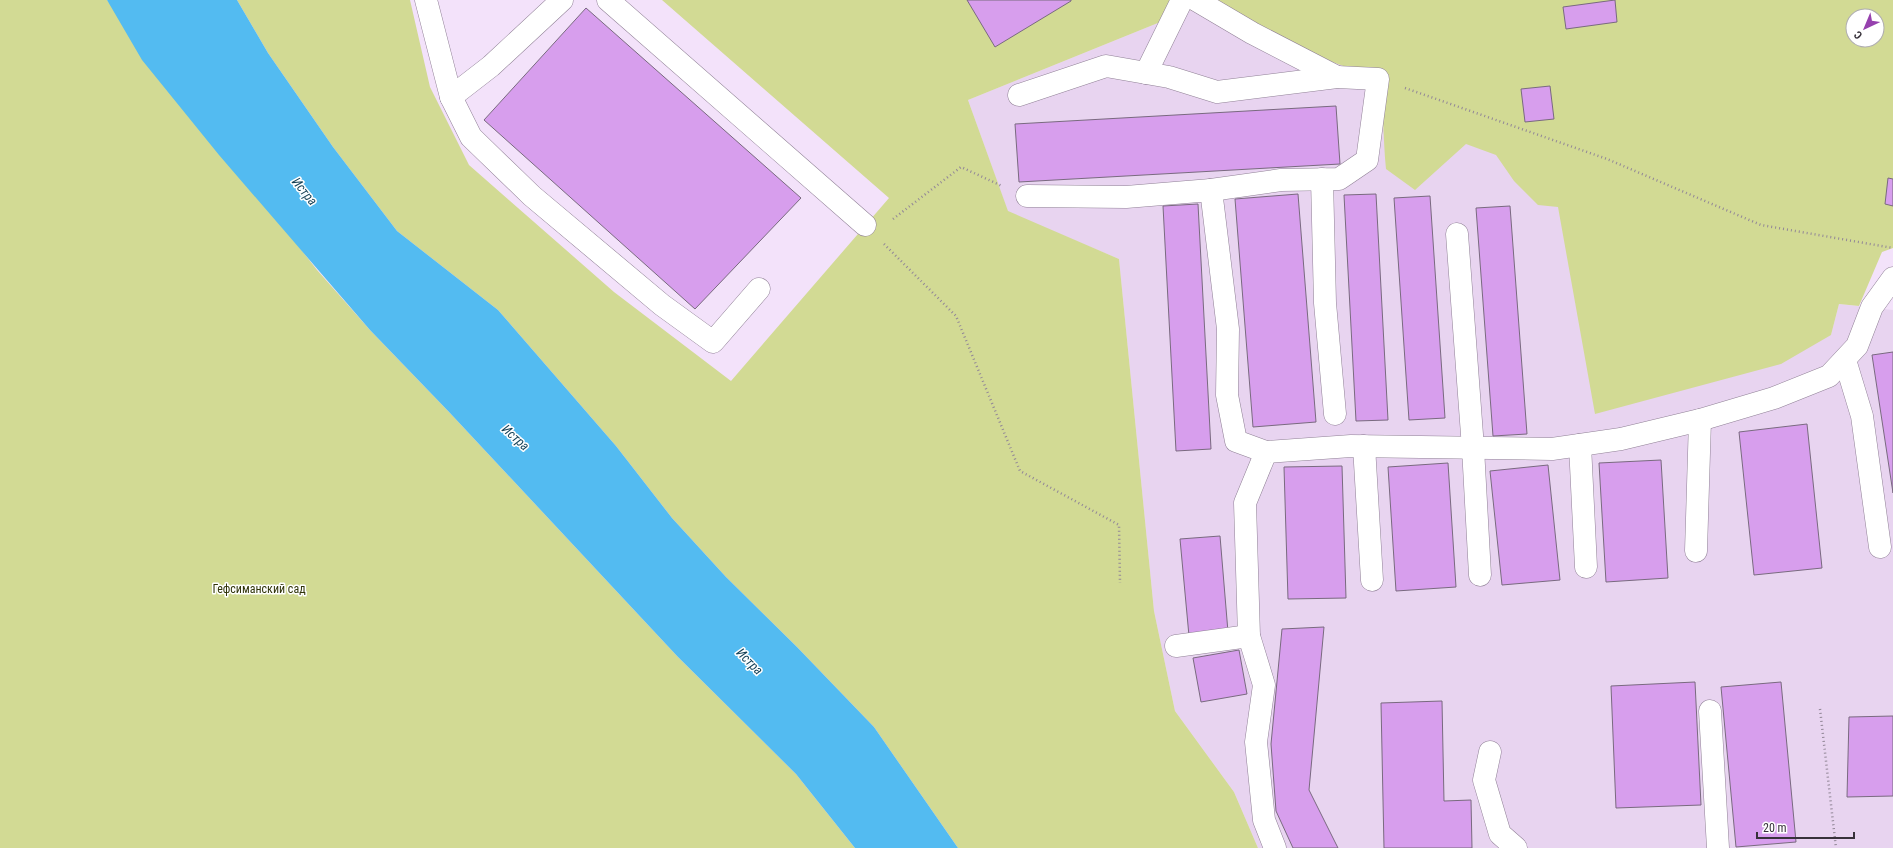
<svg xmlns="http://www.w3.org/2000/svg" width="1893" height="848" viewBox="0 0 1893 848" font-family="'Roboto Condensed',sans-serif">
<rect width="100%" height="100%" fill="#f3e2fa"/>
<!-- built -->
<path fill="#e8d4f0" d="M 1190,10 L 1392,84 L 1831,335 L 1839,304 L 1893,310 L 1893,848 L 1258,848 L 1234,792 L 1175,711 L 1154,611 L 1119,259 L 1008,212 L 968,100 Z"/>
<!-- green -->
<g fill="#d2da94" fill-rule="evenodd">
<path d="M 0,0 L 107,0 L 317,270 L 370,330 L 450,413 L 678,657 L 796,774 L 855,848 L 0,848 Z"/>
<path d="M 237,0 L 410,0 L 430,87 L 469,165 L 614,292 L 731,381 L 889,198 L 662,0 L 1893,0 L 1893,248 L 1882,252 L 1859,306 L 1839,304 L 1831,335 L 1781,364 L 1595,414 L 1558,207 L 1538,205 L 1514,181 L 1496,155 L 1466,144 L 1415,190 L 1386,169 C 1383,139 1384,109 1379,79 L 1190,10 L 968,100 L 1008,211 L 1119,259 L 1154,611 L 1175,711 L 1234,792 L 1258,848 L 958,848 L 874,727 L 797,647 L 726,577 L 672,518 L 616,446 L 498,310 L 397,231 L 333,147 L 268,53 ZM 1853,16 L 1877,16 L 1877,40 L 1853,40 Z"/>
</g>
<!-- water -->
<path fill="#53bbf1" d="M 107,0 L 237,0 L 268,53 L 333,147 L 397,231 L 498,310 L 616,446 L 672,518 L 726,577 L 797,647 L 874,727 L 958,848 L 855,848 L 796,774 L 678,657 L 450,413 L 370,330 L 219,155 L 142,60 Z"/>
<!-- building -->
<g fill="#d79eed" stroke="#796a7f">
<path d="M 967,0 L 1071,0 L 1071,1 L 995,47 Z"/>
<path d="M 1615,0 L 1617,22 L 1566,29 L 1563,7 Z"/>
<path d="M 586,8 L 801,198 L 695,309 L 484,120 Z"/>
<path d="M 1550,86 L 1554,119 L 1525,122 L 1521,89 Z"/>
<path d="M 1336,106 L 1340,164 L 1019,182 L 1015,124 Z"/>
<path d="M 1888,178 L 1893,179 L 1893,206 L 1885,204 Z"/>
<path d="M 1298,194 L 1316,422 L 1253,427 L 1235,199 Z"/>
<path d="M 1376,194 L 1388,420 L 1356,421 L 1344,195 Z"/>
<path d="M 1430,196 L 1445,418 L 1409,420 L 1394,198 Z"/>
<path d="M 1198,204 L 1211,449 L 1176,451 L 1163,206 Z"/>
<path d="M 1510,206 L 1527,434 L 1493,436 L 1476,208 Z"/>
<path d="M 1893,352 L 1893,493 L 1872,355 Z"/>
<path d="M 1807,424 L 1822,568 L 1754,575 L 1739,432 Z"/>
<path d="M 1661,460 L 1668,578 L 1606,582 L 1599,463 Z"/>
<path d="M 1448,463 L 1456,587 L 1396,591 L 1388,467 Z"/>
<path d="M 1548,465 L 1560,580 L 1502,585 L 1490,471 Z"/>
<path d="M 1342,466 L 1346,598 L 1288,599 L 1284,467 Z"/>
<path d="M 1220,536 L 1228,632 L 1189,636 L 1180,539 Z"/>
<path d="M 1324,627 L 1309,790 L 1338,848 L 1293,848 L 1276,811 L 1271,744 L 1282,629 Z"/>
<path d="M 1239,650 L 1247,694 L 1201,702 L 1193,658 Z"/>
<path d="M 1695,682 L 1701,805 L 1616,808 L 1611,686 Z"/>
<path d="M 1781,682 L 1796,842 L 1736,847 L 1721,687 Z"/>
<path d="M 1442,701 L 1444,801 L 1471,800 L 1472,848 L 1384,848 L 1381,703 Z"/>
<path d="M 1893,716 L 1893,796 L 1847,797 L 1849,717 Z"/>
</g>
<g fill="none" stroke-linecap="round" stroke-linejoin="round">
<!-- minor casing -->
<g stroke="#908196" stroke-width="23">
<g id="minor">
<path d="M 426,0 L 451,97 L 491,66 L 562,0"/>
<path d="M 608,0 L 865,225"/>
<path d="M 1196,0 L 1252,33 L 1337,77"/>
<path d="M 1146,73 L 1182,0"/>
<path d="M 1019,95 L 1106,66 L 1169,77 L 1217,92 L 1337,77 L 1378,79 L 1367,160 L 1339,179 L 1281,180 L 1211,190"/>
<path d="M 451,97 L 471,137 L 532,196 L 662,305 L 713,342 L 759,289"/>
<path d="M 1322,179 L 1325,303 L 1335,414"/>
<path d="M 1027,196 L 1126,197 L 1211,190 L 1228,329 L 1227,395 L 1236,441 L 1266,452"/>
<path d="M 1457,234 L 1473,448 L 1480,575"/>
<path d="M 1845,360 L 1862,416 L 1880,547"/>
<path d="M 1580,445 L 1586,567"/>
<path d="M 1364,446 L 1372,580"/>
<path d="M 1696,551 L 1700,420"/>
<path d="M 1176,646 L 1249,636"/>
<path d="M 1710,711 L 1718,848"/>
<path d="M 1490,752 L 1484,780 L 1500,834 L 1516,848"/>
<path d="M 1275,848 L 1264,820 L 1256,742 L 1264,685 L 1249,636 L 1245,503 L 1266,452 L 1351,446 L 1552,449 L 1621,439 L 1700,420 L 1774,398 L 1829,376 L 1857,346 L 1872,307 L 1893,278"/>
</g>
</g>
<!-- path -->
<g stroke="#928797" stroke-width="2.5" stroke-dasharray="1 3" stroke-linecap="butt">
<path d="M 1405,88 L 1607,159 L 1761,225 L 1893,248"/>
<path d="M 893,219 L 961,167 L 1002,186"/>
<path d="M 884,244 L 956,316 L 1020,471 L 1119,525 L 1120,583"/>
<path d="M 1820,709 L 1836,848"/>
</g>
<!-- minor -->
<use href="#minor" stroke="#fff" stroke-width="22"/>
</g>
<g text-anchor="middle" stroke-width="3" stroke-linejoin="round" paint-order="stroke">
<!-- park labels -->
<g font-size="12" fill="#303409" stroke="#fff">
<text x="259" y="593">Гефсиманский сад</text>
</g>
<!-- water labels -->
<g font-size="13" font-style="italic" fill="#123f55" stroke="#fff">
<text transform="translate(305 191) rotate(51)" y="5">Истра</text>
<text transform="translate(516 437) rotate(42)" y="5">Истра</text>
<text transform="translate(750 661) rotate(45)" y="5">Истра</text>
</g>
</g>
<!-- north arrow -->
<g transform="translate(1865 28) rotate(224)"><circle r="19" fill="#ffffff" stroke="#afadb0"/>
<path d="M0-3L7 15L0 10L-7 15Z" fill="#9641ae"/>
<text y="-6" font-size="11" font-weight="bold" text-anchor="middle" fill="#37313a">С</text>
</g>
<!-- scale -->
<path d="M1757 832v6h97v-6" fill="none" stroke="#37313a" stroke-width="2"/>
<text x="1763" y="832" font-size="12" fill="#37313a" stroke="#ffffff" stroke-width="3" paint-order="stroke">20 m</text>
</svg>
